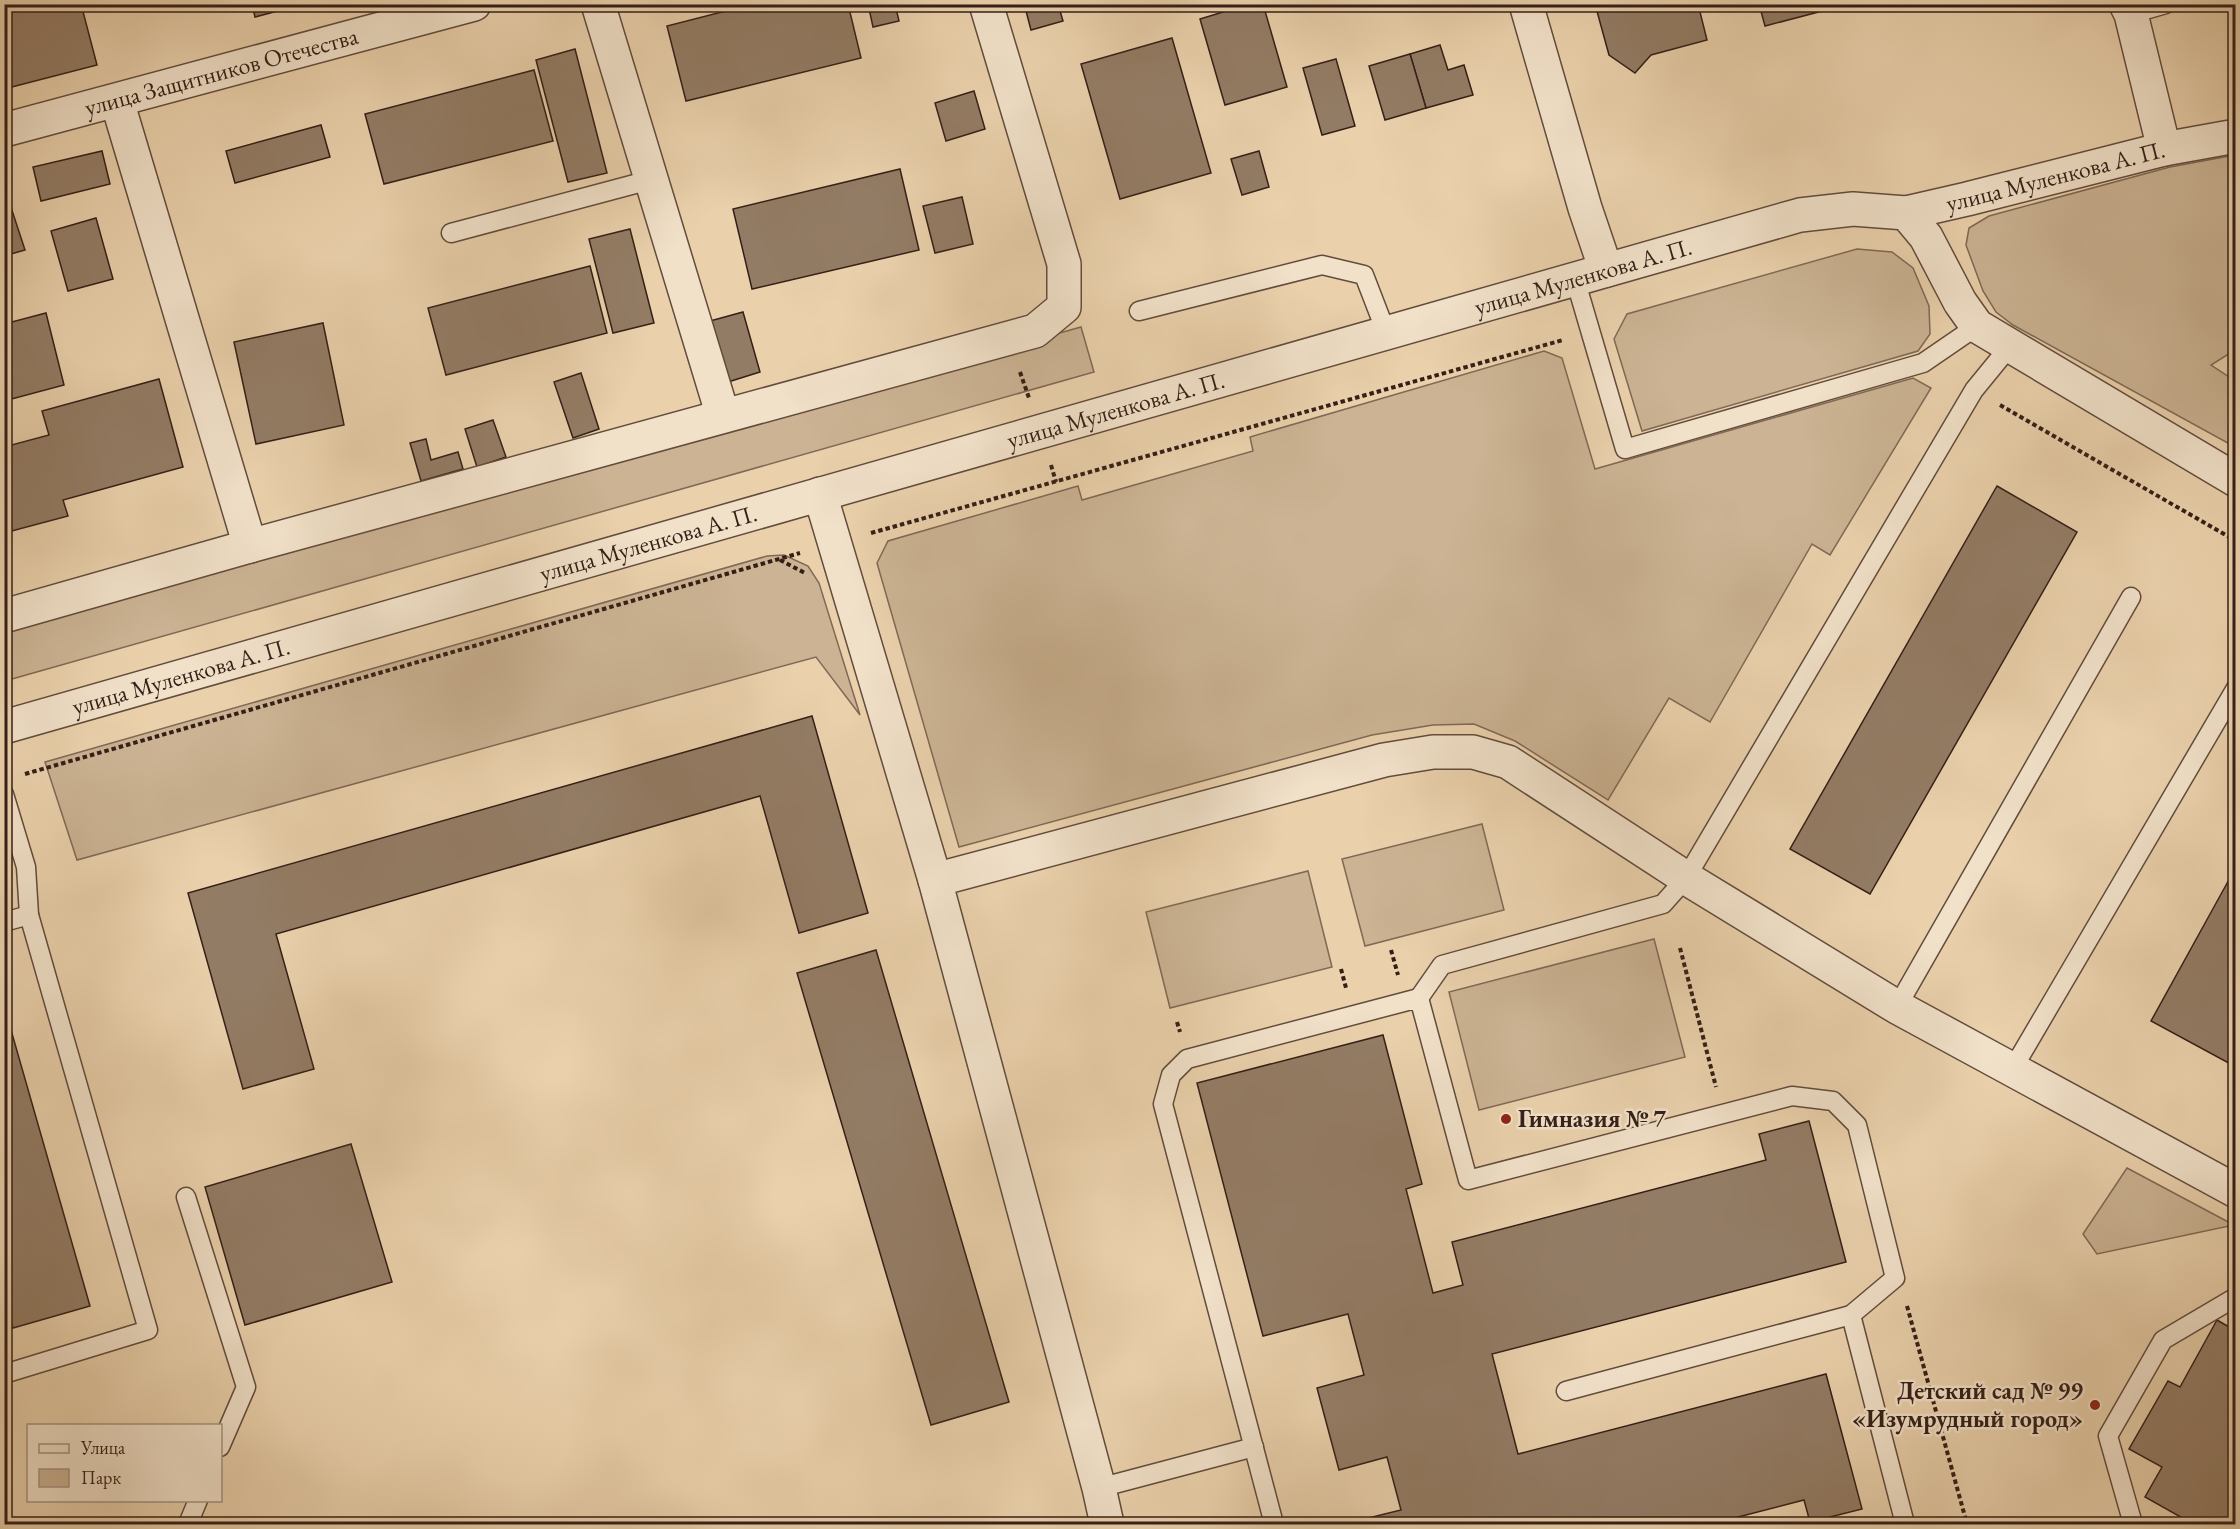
<svg xmlns="http://www.w3.org/2000/svg" width="2240" height="1529" viewBox="0 0 2240 1529" font-family="'EB Garamond',serif">
<rect width="100%" height="100%" fill="#ead1ac"/>
<filter id="stains"><feTurbulence type="fractalNoise" baseFrequency=".00333" numOctaves="4"/><feColorMatrix values="0 0 0 0 .2 0 0 0 0 .09 0 0 0 0 .02 0 0 0 .5 -.17"/></filter>
<radialGradient id="worn" r=".72"><stop offset=".6" stop-color="#630" stop-opacity="0"/><stop offset="1" stop-color="#630" stop-opacity=".3"/></radialGradient>
<!-- green -->
<g fill="#cbb393" stroke="#806956" stroke-width="1.5">
<path d="M 2235,155 L 2235,350 L 2211,365 L 2235,381 L 2235,447 L 2013,325 L 1996,312 L 1983,291 L 1966,245 L 1969,228 L 1989,216 L 2170,167 Z"/>
<path d="M 1857,249 L 1892,252 L 1913,268 L 1929,306 L 1930,334 L 1918,351 L 1642,431 L 1614,339 L 1627,314 Z"/>
<path d="M 1081,327 L 1094,372 L 5,681 L 5,630 Z"/>
<path d="M 1544,351 L 1562,358 L 1595,469 L 1913,378 L 1931,388 L 1830,555 L 1812,544 L 1710,722 L 1669,698 L 1608,800 L 1515,741 L 1474,724 L 1433,725 L 1372,735 L 959,847 L 877,563 L 888,541 L 1078,486 L 1082,500 L 1253,451 L 1250,437 Z"/>
<path d="M 784,555 L 808,566 L 819,583 L 860,715 L 816,657 L 77,860 L 45,762 L 767,556 Z"/>
<path d="M 1482,824 L 1504,910 L 1365,946 L 1342,859 Z"/>
<path d="M 1308,871 L 1332,967 L 1170,1008 L 1146,912 Z"/>
<path d="M 1654,939 L 1685,1057 L 1479,1110 L 1449,992 Z"/>
<path d="M 2127,1168 L 2234,1225 L 2097,1254 L 2083,1234 Z"/>
</g>
<!-- building -->
<g fill="#937c65" stroke="#341f18" stroke-width="1.5">
<path d="M 4,4 L 81,4 L 97,65 L 4,89 Z"/>
<path d="M 252,4 L 304,4 L 255,17 Z"/>
<path d="M 753,4 L 848,4 L 861,58 L 686,101 L 667,26 Z"/>
<path d="M 868,4 L 895,4 L 899,21 L 873,27 Z"/>
<path d="M 1050,4 L 1058,4 L 1063,21 L 1031,30 L 1026,11 Z"/>
<path d="M 1249,4 L 1263,4 L 1287,87 L 1225,105 L 1200,19 Z"/>
<path d="M 1595,4 L 1698,4 L 1707,40 L 1651,55 L 1635,73 L 1609,55 Z"/>
<path d="M 1759,4 L 1833,4 L 1834,8 L 1765,26 Z"/>
<path d="M 1172,38 L 1211,173 L 1120,199 L 1081,64 Z"/>
<path d="M 1440,45 L 1448,70 L 1464,65 L 1473,95 L 1426,108 L 1410,54 Z"/>
<path d="M 575,49 L 607,173 L 568,182 L 536,60 Z"/>
<path d="M 1410,54 L 1426,108 L 1385,120 L 1369,66 Z"/>
<path d="M 1336,59 L 1355,126 L 1322,135 L 1303,68 Z"/>
<path d="M 534,70 L 553,141 L 384,184 L 365,114 Z"/>
<path d="M 974,91 L 985,129 L 946,141 L 935,103 Z"/>
<path d="M 321,125 L 330,157 L 235,183 L 226,151 Z"/>
<path d="M 102,151 L 110,184 L 41,201 L 33,167 Z"/>
<path d="M 1259,151 L 1269,187 L 1242,195 L 1231,159 Z"/>
<path d="M 900,169 L 919,250 L 752,289 L 733,209 Z"/>
<path d="M 4,186 L 25,250 L 4,256 Z"/>
<path d="M 962,197 L 973,244 L 935,253 L 923,206 Z"/>
<path d="M 96,218 L 113,279 L 68,291 L 51,231 Z"/>
<path d="M 630,229 L 654,323 L 613,333 L 589,239 Z"/>
<path d="M 590,266 L 607,333 L 446,375 L 428,308 Z"/>
<path d="M 743,312 L 760,372 L 728,382 L 710,321 Z"/>
<path d="M 46,313 L 64,385 L 4,401 L 4,324 Z"/>
<path d="M 323,323 L 344,425 L 256,444 L 234,342 Z"/>
<path d="M 581,373 L 599,429 L 573,438 L 554,382 Z"/>
<path d="M 159,379 L 183,467 L 63,500 L 68,516 L 4,533 L 4,447 L 49,435 L 42,411 Z"/>
<path d="M 493,420 L 506,457 L 477,467 L 465,429 Z"/>
<path d="M 426,439 L 431,460 L 458,452 L 463,469 L 421,481 L 410,443 Z"/>
<path d="M 1997,486 L 2077,532 L 1870,894 L 1790,849 Z"/>
<path d="M 812,716 L 868,913 L 799,933 L 760,796 L 276,934 L 314,1069 L 243,1089 L 188,893 Z"/>
<path d="M 2236,867 L 2236,1067 L 2151,1021 Z"/>
<path d="M 876,950 L 1009,1402 L 931,1425 L 797,973 Z"/>
<path d="M 5,1009 L 90,1306 L 13,1328 L 4,1297 Z"/>
<path d="M 1383,1035 L 1422,1184 L 1406,1189 L 1433,1293 L 1463,1285 L 1452,1242 L 1766,1160 L 1759,1134 L 1809,1121 L 1846,1262 L 1492,1354 L 1518,1454 L 1826,1374 L 1862,1509 L 1810,1522 L 1804,1500 L 1711,1524 L 1344,1524 L 1401,1510 L 1387,1457 L 1339,1470 L 1317,1388 L 1364,1375 L 1348,1314 L 1263,1336 L 1197,1083 Z"/>
<path d="M 351,1144 L 392,1282 L 245,1325 L 205,1187 Z"/>
<path d="M 2217,1320 L 2236,1331 L 2236,1524 L 2193,1524 L 2145,1497 L 2162,1467 L 2129,1449 L 2168,1381 L 2180,1387 Z"/>
</g>
<g fill="none" stroke-linecap="round" stroke-linejoin="round">
<!-- service casing -->
<g stroke="#624c3d" stroke-width="21">
<g id="service">
<path d="M 2131,14 L 2166,4"/>
<path d="M 451,233 L 650,180"/>
<path d="M 1575,279 L 1625,449 L 1923,363 L 1977,326"/>
<path d="M 1139,311 L 1322,265 L 1364,275 L 1386,332"/>
<path d="M 4,794 L 26,867 L 29,915"/>
<path d="M 4,922 L 29,915 L 148,1330 L 4,1374"/>
<path d="M 1419,998 L 1442,965 L 1663,904 L 1686,878 L 1974,390 L 2010,346"/>
<path d="M 1897,1007 L 2131,597"/>
<path d="M 2012,1070 L 2236,688"/>
<path d="M 186,1197 L 246,1387 L 220,1447"/>
<path d="M 1566,1391 L 1851,1315"/>
<path d="M 1099,1488 L 1254,1447"/>
<path d="M 188,1524 L 198,1500"/>
<path d="M 1274,1524 L 1163,1104 L 1171,1075 L 1187,1059 L 1419,998 L 1468,1180 L 1792,1096 L 1833,1101 L 1857,1125 L 1895,1278 L 1851,1315 L 1905,1524 L 1902,1524"/>
<path d="M 2133,1524 L 2108,1436 L 2163,1340 L 2236,1297"/>
</g>
</g>
<!-- minor casing -->
<g stroke="#624c3d" stroke-width="36">
<g id="minor">
<path d="M 598,4 L 723,416"/>
<path d="M 1526,4 L 1585,208 L 1606,270"/>
<path d="M 2126,4 L 2131,14 L 2164,149"/>
<path d="M 117,101 L 250,546"/>
<path id="s1" d="M 4,130 L 474,4"/>
<path d="M 1906,213 L 1926,237 L 1960,302 L 1977,326 L 2236,480"/>
<path d="M 820,494 L 935,880 L 1384,760 L 1433,752 L 1473,752 L 1508,762 L 1686,878 L 1897,1007 L 2236,1191"/>
<path d="M 4,616 L 250,546 L 1035,331 L 1064,307 L 1064,264 L 986,4"/>
<path id="s2" d="M 4,727 L 1800,215 L 1853,209 L 1906,213 L 1967,199 L 2164,149 L 2236,136"/>
<path d="M 935,880 L 1099,1488 L 1107,1524"/>
</g>
</g>
<!-- path -->
<g stroke="#341f18" stroke-width="4" stroke-dasharray="4.5 3" stroke-linecap="butt">
<path d="M 1020,372 L 1029,398"/>
<path d="M 2000,405 L 2236,541"/>
<path d="M 1051,465 L 1056,482"/>
<path d="M 871,533 L 1563,340"/>
<path d="M 780,560 L 805,573"/>
<path d="M 25,774 L 800,553"/>
<path d="M 1680,948 L 1716,1087"/>
<path d="M 1391,950 L 1398,975"/>
<path d="M 1341,969 L 1346,988"/>
<path d="M 1177,1022 L 1180,1032"/>
<path d="M 1907,1306 L 1967,1524"/>
</g>
<!-- service -->
<use href="#service" stroke="#f1e1c9" stroke-width="18"/>
<!-- minor -->
<use href="#minor" stroke="#f1e1c9" stroke-width="33"/>
</g>
<!-- markers -->
<g fill="#8f2418" stroke="#f1e1c9" stroke-width="2">
<circle cx="1506" cy="1119" r="6"/>
<circle cx="2095" cy="1405" r="6"/>
</g>
<g text-anchor="middle" stroke-width="5" stroke-linejoin="round" paint-order="stroke">
<!-- street labels -->
<g font-size="24" fill="#341f18" stroke="#f1e1c9">
<text dy="8" stroke="none"><textPath href="#s1" startOffset="225">улица Защитников Отечества</textPath></text>
<text dy="8" stroke="none"><textPath href="#s2" startOffset="2128">улица Муленкова А. П.</textPath></text>
<text dy="8" stroke="none"><textPath href="#s2" startOffset="1642">улица Муленкова А. П.</textPath></text>
<text dy="8" stroke="none"><textPath href="#s2" startOffset="1156">улица Муленкова А. П.</textPath></text>
<text dy="8" stroke="none"><textPath href="#s2" startOffset="670">улица Муленкова А. П.</textPath></text>
<text dy="8" stroke="none"><textPath href="#s2" startOffset="184">улица Муленкова А. П.</textPath></text>
</g>
<!-- poi labels -->
<g font-size="24" font-weight="bold" fill="#341f18" stroke="#f1e1c9" text-anchor="start">
<text x="1518" y="1127">Гимназия № 7</text>
<text x="2083" y="1399" text-anchor="end">Детский сад № 99<tspan x="2083" dy="28">«Изумрудный город»</tspan></text>
</g>
</g>
<!-- margin -->
<rect width="2240" height="1529" fill="none" stroke="#ead1ac" stroke-width="24"/>
<rect x="6" y="6" width="2228" height="1517" fill="none" stroke="#341f18" stroke-width="3"/>
<rect x="12" y="12" width="2216" height="1505" fill="none" stroke="#341f18" stroke-width="1.5"/>
<!-- legend -->
<rect x="27" y="1424" width="195" height="78" fill="#f1e1c9" stroke="#a59382" stroke-width="1.5"/>
<rect x="39" y="1444" width="30" height="9" fill="#f1e1c9" stroke="#a59382" stroke-width="1.5"/>
<text x="81" y="1454" font-size="18" fill="#341f18">Улица</text>
<rect x="39" y="1469" width="30" height="18" fill="#cbb393" stroke="#a59382" stroke-width="1.5"/>
<text x="81" y="1484" font-size="18" fill="#341f18">Парк</text>
<rect width="100%" height="100%" filter="url(#stains)"/>
<rect width="100%" height="100%" fill="url(#worn)"/>
</svg>
